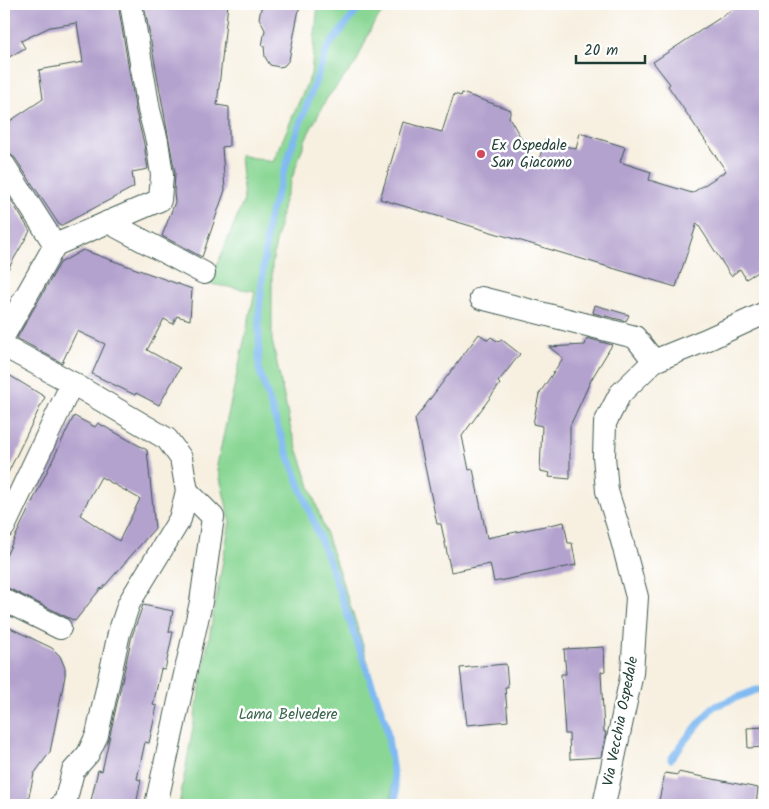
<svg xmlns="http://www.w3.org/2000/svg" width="769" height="809" viewBox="0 0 769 809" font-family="Kalam,sans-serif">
<rect width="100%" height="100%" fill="#fff"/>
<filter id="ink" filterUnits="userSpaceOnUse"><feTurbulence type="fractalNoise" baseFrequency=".02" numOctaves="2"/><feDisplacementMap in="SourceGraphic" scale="10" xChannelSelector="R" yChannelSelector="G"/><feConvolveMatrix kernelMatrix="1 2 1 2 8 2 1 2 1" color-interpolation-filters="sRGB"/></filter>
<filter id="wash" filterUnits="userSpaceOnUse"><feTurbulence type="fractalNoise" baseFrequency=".0096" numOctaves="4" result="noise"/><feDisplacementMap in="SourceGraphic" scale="20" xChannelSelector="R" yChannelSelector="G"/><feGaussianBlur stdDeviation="1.12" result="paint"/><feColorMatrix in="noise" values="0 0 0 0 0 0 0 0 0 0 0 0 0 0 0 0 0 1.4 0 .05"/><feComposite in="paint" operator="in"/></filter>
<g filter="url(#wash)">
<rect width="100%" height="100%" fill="#f7f0e1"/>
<!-- green -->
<path fill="#8ad795" stroke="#548a64" d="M 318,4 L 389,4 L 372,26 L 356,63 L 327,98 L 306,138 L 283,204 L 272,264 L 272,340 L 291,430 L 358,629 L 381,707 L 392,775 L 392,805 L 179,805 L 230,521 L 217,465 L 255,291 L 209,284 L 244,200 L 240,155 L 273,162 L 311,74 Z"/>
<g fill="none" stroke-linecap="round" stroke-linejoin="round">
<!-- stream -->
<g stroke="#80baf1" stroke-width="7">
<path d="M 361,4 L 359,8 L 328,47 L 294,140 L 268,221 L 259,312 L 259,369 L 279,431 L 332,570 L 386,724 L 396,793 L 396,805"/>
<path d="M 671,759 L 686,739 L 713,707 L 756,690 L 765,690"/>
</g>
</g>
<g id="blocks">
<!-- building -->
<g fill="#b3a1ce" fill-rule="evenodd">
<path d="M 4,4 L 118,4 L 136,112 L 144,144 L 148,169 L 132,172 L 134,187 L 60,226 L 15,158 L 10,154 L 4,152 L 4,125 L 43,99 L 39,70 L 83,62 L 77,23 L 50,27 L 21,41 L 25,48 L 4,60 Z"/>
<path d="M 144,4 L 228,4 L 217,105 L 229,107 L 229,146 L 222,147 L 225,190 L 202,257 L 162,236 L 175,202 L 174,193 L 175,173 Z"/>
<path d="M 262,4 L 300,4 L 289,60 L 284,66 L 279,67 L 270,65 L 265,57 L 264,46 L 262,46 L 265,30 L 259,18 Z"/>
<path d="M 741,4 L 765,4 L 765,267 L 746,279 L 740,269 L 731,276 L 697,223 L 676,287 L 380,199 L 403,122 L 442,132 L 454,94 L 461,96 L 462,93 L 511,110 L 509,117 L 537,166 L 545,140 L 576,149 L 580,133 L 625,147 L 620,162 L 651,172 L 649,180 L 692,193 L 726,171 L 668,86 L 670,84 L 653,62 Z"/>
<path d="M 4,189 L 30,231 L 4,276 Z"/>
<path d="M 83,250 L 192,289 L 190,320 L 177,316 L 173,324 L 164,319 L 147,350 L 180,368 L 159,405 L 136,393 L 135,395 L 92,374 L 105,344 L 77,331 L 62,363 L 17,338 L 60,263 Z"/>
<path d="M 595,305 L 629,315 L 626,321 L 593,313 Z"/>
<path d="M 479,334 L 488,340 L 491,337 L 499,342 L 501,339 L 520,354 L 498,382 L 500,384 L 462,436 L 469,470 L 473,469 L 487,538 L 564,522 L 568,543 L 572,543 L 576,565 L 494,582 L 490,564 L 451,572 L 441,524 L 437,524 L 415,419 Z"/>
<path d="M 587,338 L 612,345 L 591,380 L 570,426 L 570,479 L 549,477 L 550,473 L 540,471 L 542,426 L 533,424 L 539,394 L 563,358 L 549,347 L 585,345 Z"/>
<path d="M 4,372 L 45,397 L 4,481 Z"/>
<path d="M 74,416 L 95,427 L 98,423 L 147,450 L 155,528 L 102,589 L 101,588 L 75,621 L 4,586 L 4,560 ZM 101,477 L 140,499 L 119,541 L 80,515 Z"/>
<path d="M 143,605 L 173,611 L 169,632 L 173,632 L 165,670 L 161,669 L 153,705 L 157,706 L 149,743 L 145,742 L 137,779 L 141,780 L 136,805 L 90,805 L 98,770 L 102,771 L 132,636 Z"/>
<path d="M 4,625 L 52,648 L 60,656 L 65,668 L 65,676 L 50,752 L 34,774 L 27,805 L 4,805 Z"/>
<path d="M 604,647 L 605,671 L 601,672 L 604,732 L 606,732 L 601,757 L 570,759 L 569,734 L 565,734 L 561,674 L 566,674 L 564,649 Z"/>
<path d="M 506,664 L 508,687 L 505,687 L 508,721 L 467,725 L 460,668 Z"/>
<path d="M 765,727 L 765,747 L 748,748 L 747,728 Z"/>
<path d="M 678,772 L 758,788 L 756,805 L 658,805 L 665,773 L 678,775 Z"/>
</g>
</g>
</g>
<g filter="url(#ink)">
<use href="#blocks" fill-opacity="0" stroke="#3f584e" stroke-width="1"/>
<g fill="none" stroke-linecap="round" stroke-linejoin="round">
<!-- minor casing -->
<g stroke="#3f584e" stroke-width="24">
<g id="minor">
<path d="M 4,165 L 55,245 L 160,200 L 162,175 L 157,141 L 149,110 L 131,4"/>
<path d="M 108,222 L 204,273"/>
<path d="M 481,298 L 635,337 L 654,361"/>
<path d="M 4,335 L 55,245"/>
<path d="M 4,346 L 72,383 L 167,439 L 181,458 L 187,491 L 180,519 L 129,603 L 119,633 L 97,735 L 88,754 L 73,771 L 65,803 L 61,805"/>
<path d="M 4,527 L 72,383"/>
<path d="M 4,600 L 60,628"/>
<path d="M 156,805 L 201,602 L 213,517 L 187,491"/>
<path d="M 604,805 L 632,673 L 637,597 L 618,526 L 607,491 L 604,456 L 605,423 L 620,394 L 654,361 L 706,340 L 765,313"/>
</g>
</g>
<!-- minor -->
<use href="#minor" stroke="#fff" stroke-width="22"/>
</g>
</g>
<!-- markers -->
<circle fill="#d1495b" stroke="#fff" stroke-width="2" cx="481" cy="154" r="5"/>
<g text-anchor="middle" stroke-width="5" stroke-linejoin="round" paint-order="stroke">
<!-- poi labels -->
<g font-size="15" fill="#1f3d34" stroke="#fff" text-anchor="start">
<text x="491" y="150">Ex Ospedale<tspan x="491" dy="17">San Giacomo</tspan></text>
</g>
<!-- park labels -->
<g font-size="15" fill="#3a644c" stroke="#fff">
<text x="288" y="719">Lama Belvedere</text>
</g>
<!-- street labels -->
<g font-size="15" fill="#1f3d34" stroke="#fff">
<text transform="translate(620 721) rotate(-79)" y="5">Via Vecchia Ospedale</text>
</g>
</g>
<!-- margin -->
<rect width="769" height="809" fill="none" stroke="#fff" stroke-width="20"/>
<!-- scale -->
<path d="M576 55v8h69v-8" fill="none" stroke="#1f3d34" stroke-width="2.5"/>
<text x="584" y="55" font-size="15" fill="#1f3d34" stroke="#ffffff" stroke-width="4" paint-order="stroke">20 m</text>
</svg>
